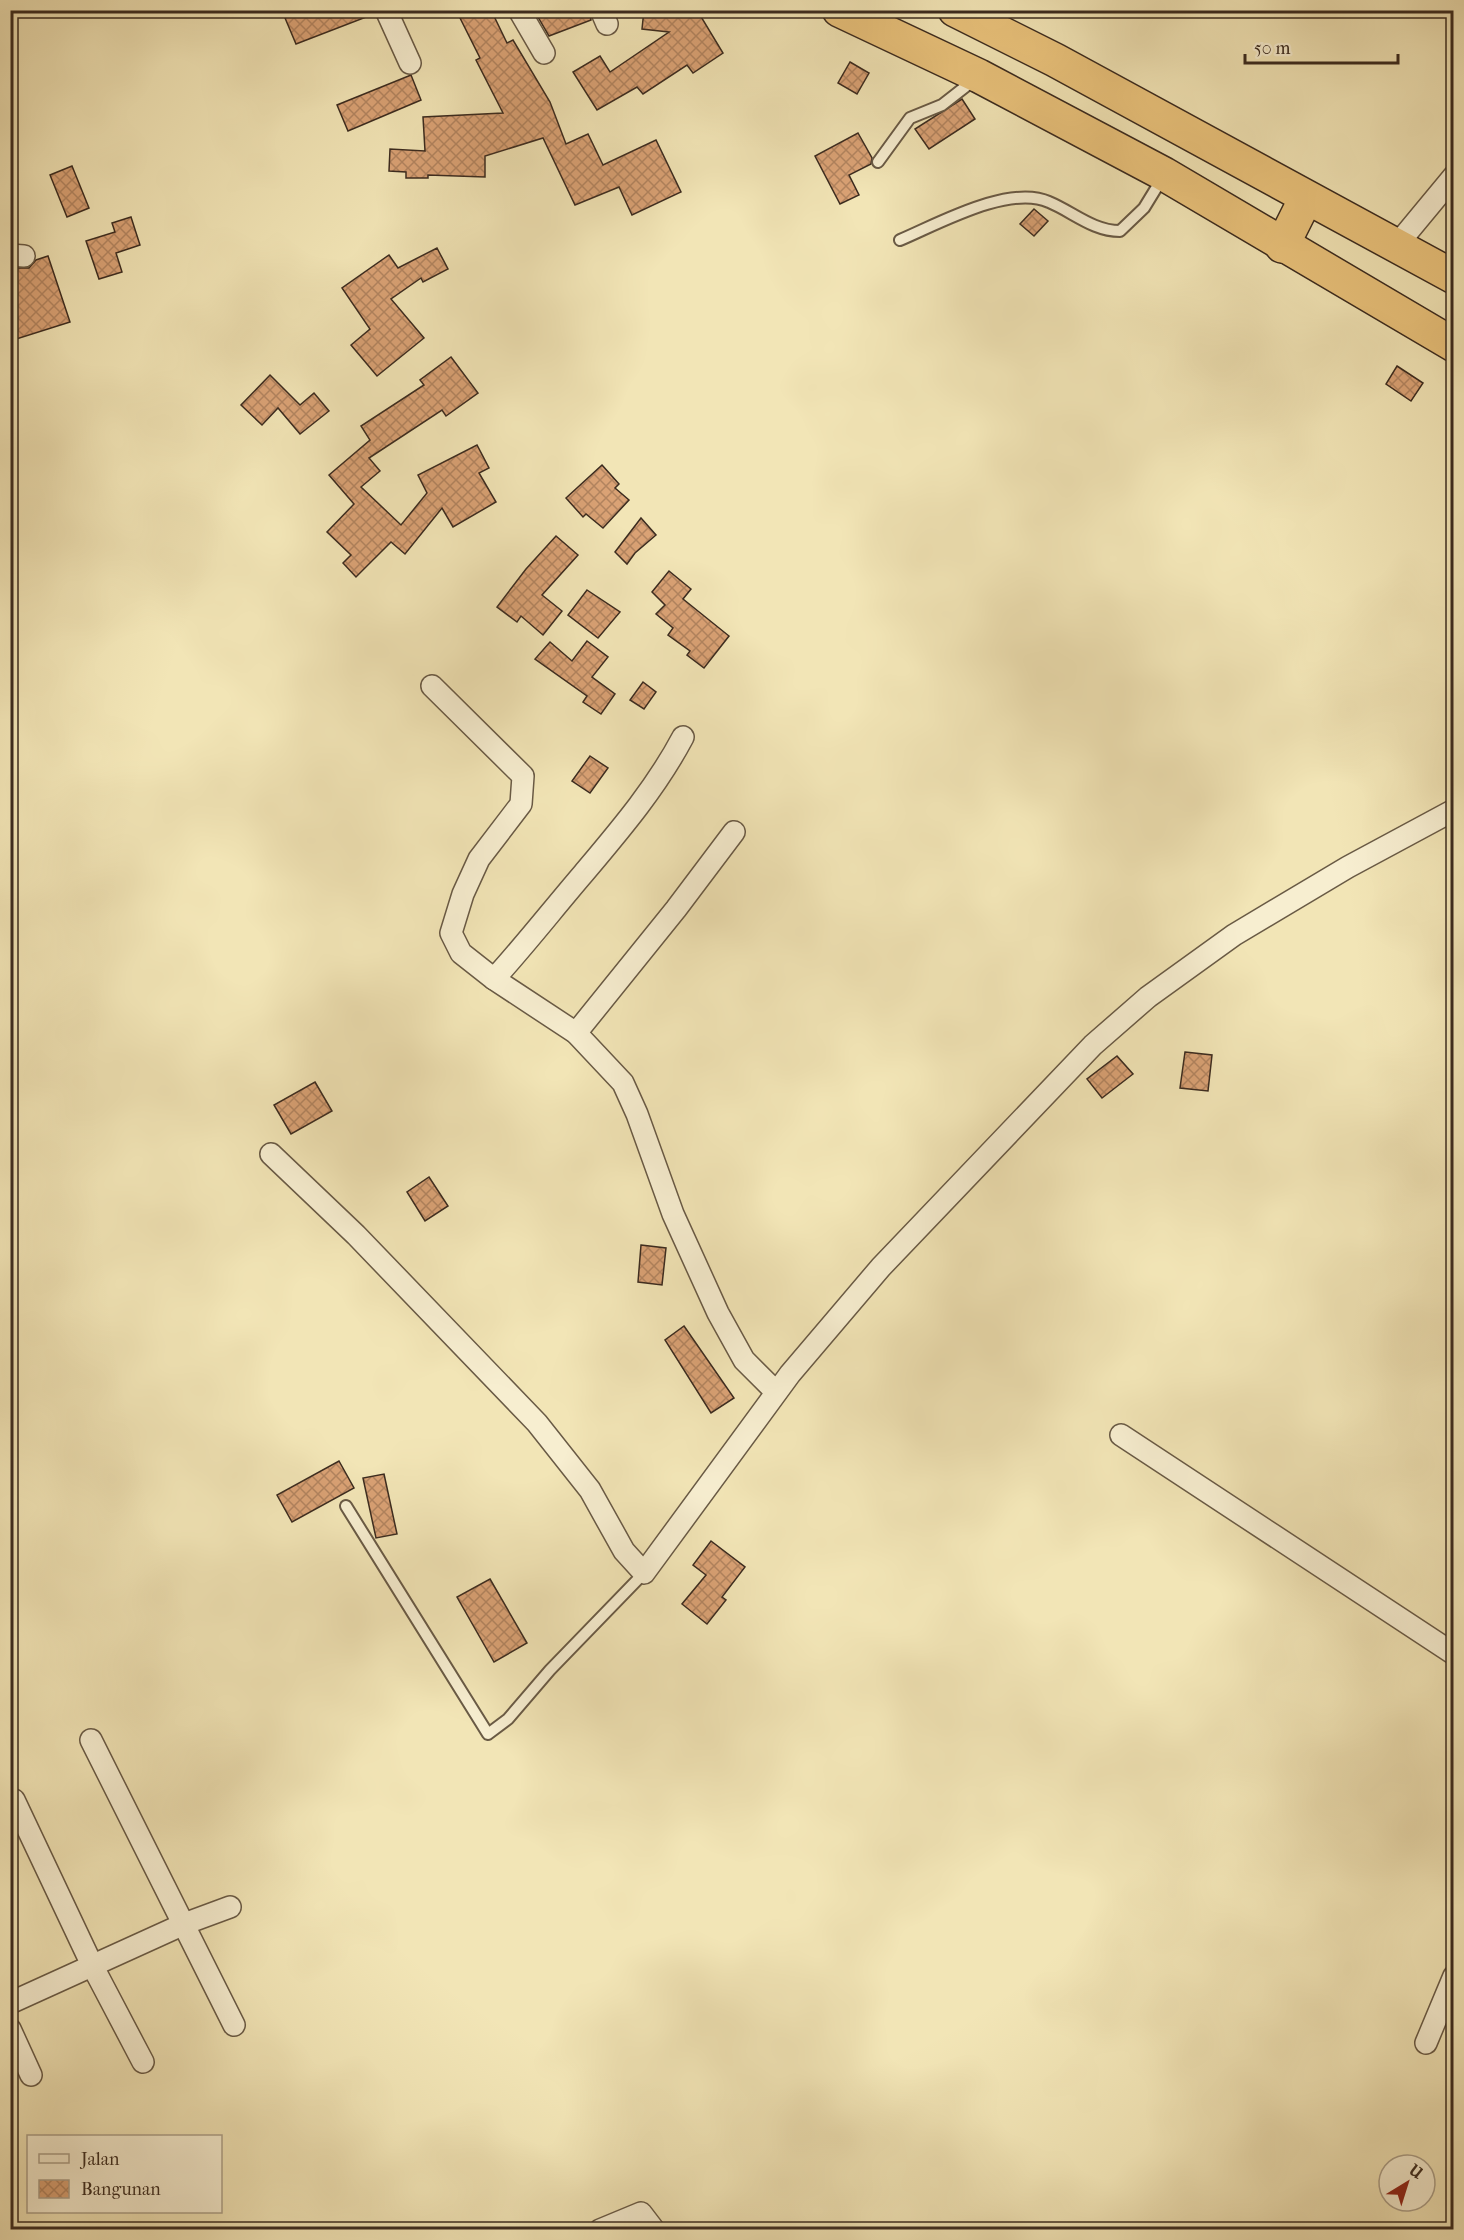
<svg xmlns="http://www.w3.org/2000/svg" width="1464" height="2240" viewBox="0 0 1464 2240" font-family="'IM FELL French Canon',serif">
<defs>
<pattern id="building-cross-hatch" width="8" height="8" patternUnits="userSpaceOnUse" patternTransform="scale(1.5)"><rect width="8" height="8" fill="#daa275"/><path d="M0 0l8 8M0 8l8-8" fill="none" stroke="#b2845f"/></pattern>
</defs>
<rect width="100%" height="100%" fill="#f2e5b6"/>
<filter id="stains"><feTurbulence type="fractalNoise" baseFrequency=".00333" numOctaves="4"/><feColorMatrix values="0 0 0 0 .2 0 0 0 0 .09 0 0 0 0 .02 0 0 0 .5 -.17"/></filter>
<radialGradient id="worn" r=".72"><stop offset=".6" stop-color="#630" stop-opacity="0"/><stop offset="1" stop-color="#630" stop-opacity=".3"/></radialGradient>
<!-- building -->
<g fill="url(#building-cross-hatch)" stroke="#3b2b1f" stroke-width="1.5">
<path d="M 304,10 L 374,10 L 374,14 L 296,44 L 285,18 Z"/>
<path d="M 456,10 L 491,10 L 507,43 L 513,40 L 550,102 L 566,144 L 588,134 L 603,165 L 656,140 L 681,192 L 632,215 L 619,187 L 575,205 L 543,138 L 485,156 L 485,177 L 428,175 L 428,178 L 406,178 L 406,172 L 389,171 L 390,149 L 425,151 L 423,117 L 503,113 L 476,60 L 480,58 Z"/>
<path d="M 534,10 L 589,10 L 591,20 L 549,36 Z"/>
<path d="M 644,10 L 697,10 L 723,53 L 693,73 L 687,65 L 643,94 L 637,87 L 597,110 L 573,72 L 600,56 L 610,72 L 669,32 L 642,29 Z"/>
<path d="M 850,62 L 869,73 L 857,94 L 838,83 Z"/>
<path d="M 411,75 L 421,100 L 348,131 L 337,105 Z"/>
<path d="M 962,99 L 975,119 L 929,149 L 915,129 Z"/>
<path d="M 858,133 L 872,158 L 871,164 L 849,175 L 859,195 L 840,204 L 815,156 Z"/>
<path d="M 72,166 L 89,208 L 67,217 L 50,175 Z"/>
<path d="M 1034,209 L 1048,221 L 1034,236 L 1020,224 Z"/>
<path d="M 131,217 L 140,245 L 116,253 L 122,272 L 99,279 L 86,241 L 115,232 L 112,223 Z"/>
<path d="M 437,248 L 448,269 L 423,282 L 421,278 L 391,299 L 424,338 L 377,376 L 351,345 L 370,329 L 342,288 L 389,255 L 398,268 Z"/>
<path d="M 48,256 L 70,322 L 10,341 L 10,268 L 29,268 L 36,260 Z"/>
<path d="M 451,357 L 478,393 L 446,416 L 442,410 L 369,458 L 380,471 L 361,487 L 401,525 L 427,493 L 418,475 L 477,445 L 489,468 L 479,473 L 496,502 L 453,527 L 442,508 L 405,554 L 391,542 L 356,577 L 343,563 L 351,555 L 327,532 L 354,504 L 329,475 L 370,440 L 361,426 L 424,385 L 420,380 Z"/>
<path d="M 1397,366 L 1423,383 L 1411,401 L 1386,384 Z"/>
<path d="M 270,375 L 300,405 L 314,393 L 329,411 L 300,434 L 278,408 L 262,425 L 241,405 Z"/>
<path d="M 602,465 L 619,484 L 615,488 L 629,500 L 603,528 L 586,514 L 583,517 L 566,498 Z"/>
<path d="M 641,518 L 656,535 L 635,553 L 627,564 L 615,552 Z"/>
<path d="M 556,536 L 578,555 L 542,595 L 562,611 L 543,635 L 521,616 L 517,622 L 497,607 L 526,569 Z"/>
<path d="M 669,571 L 691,589 L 683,599 L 729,636 L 704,668 L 687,655 L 690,651 L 668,635 L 673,628 L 656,614 L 665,605 L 652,592 Z"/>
<path d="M 587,590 L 620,612 L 598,638 L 568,615 Z"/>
<path d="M 587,641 L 608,657 L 592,677 L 615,694 L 601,714 L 583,702 L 587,696 L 535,659 L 550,642 L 572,661 Z"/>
<path d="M 643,682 L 656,692 L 644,709 L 630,700 Z"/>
<path d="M 590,756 L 608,768 L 590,793 L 572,781 Z"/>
<path d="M 1185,1052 L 1212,1055 L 1208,1091 L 1180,1088 Z"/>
<path d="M 1117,1056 L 1133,1074 L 1102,1098 L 1087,1079 Z"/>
<path d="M 315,1082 L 332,1111 L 291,1134 L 274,1105 Z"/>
<path d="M 429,1177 L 448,1206 L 425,1221 L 407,1192 Z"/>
<path d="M 641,1245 L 666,1248 L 662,1285 L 638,1282 Z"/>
<path d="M 684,1326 L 734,1398 L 711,1413 L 665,1340 Z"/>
<path d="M 339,1461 L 354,1488 L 292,1522 L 277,1495 Z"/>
<path d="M 384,1474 L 397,1534 L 376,1538 L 363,1478 Z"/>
<path d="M 711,1541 L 745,1567 L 722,1597 L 726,1600 L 707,1624 L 682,1604 L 706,1575 L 693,1565 Z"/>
<path d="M 490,1579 L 527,1643 L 494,1662 L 457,1597 Z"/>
</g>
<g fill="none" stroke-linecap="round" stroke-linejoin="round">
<!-- service casing -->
<g stroke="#695a45" stroke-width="14">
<g id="service">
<path d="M 878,162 L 910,118 L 942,105 L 974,80"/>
<path d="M 900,240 C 938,224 1009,184 1049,202 C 1073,212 1093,231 1120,231 L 1144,208 L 1163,177"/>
<path d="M 346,1506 L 488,1734 L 508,1719 L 550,1670 L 644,1573"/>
</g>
</g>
<!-- minor casing -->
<g stroke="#695a45" stroke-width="24">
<g id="minor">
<path d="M 386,10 L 410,63"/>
<path d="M 519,10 L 544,53"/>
<path d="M 601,10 L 607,24"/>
<path d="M 1396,246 L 1454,176"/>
<path d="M 10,255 L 24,256"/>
<path d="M 432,686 L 523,776 L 521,804 L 479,859 L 463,894 L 451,933 L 461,953 L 494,979 L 576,1033 L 623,1083 L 637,1114 L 673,1214 L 718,1313 L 744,1360 L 776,1392"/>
<path d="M 494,979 C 525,945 553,909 583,874 C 620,830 656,788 683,737"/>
<path d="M 576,1033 L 676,909 L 734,832"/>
<path d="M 271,1154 L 356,1235 L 537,1423 L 590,1490 L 624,1551 L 644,1573 L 790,1374 L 881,1267 L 1093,1045 L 1148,997 L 1234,935 L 1348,867 L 1454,810"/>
<path d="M 1121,1435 L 1454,1654"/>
<path d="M 91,1740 L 234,2025"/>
<path d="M 14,1800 L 92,1965 L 143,2062"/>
<path d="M 10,2003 L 184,1924 L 230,1907"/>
<path d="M 10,2029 L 31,2075"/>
<path d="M 1426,2043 L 1454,1976"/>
<path d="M 600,2230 L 641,2213 L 654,2230"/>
</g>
</g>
<!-- trunk casing -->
<g stroke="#3b2b1f" stroke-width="36">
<g id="trunk">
<path d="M 839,10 L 979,76 L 1164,174 L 1454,345"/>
<path d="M 955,10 L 1055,60 L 1454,277"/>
<path d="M 1282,246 L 1306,198"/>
</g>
</g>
<!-- service -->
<use href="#service" stroke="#f7eed0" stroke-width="10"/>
<!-- minor -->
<use href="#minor" stroke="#f7eed0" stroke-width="21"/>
<!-- trunk -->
<use href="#trunk" stroke="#e9c27b" stroke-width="33"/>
</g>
<!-- margin -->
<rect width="1464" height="2240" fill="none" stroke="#f2e5b6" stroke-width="36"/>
<rect x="12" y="12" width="1440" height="2216" fill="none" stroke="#3b2b1f" stroke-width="3"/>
<rect x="18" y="18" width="1428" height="2204" fill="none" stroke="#3b2b1f" stroke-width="1.5"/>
<!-- legend -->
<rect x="27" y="2135" width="195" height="78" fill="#f7eed0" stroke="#aca089" stroke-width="1.5"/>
<rect x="39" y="2154" width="30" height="9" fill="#f7eed0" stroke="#aca089" stroke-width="1.5"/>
<text x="81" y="2165" font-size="18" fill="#3b2b1f">Jalan</text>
<rect x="39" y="2180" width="30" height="18" fill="url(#building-cross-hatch)" stroke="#aca089" stroke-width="1.5"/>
<text x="81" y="2195" font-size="18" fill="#3b2b1f">Bangunan</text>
<!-- north arrow -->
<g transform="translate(1407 2183) rotate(38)"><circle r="28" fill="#f7eed0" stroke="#aca089" stroke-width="1.5"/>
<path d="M0-4.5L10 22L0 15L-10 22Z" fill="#8f2418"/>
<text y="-9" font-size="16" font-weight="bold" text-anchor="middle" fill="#3b2b1f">U</text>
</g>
<!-- scale -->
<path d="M1245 54v9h153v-9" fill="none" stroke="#3b2b1f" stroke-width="3"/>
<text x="1254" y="54" font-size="18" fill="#3b2b1f" stroke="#f7eed0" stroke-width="4.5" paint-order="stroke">50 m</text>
<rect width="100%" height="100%" filter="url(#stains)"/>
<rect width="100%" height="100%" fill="url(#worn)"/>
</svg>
